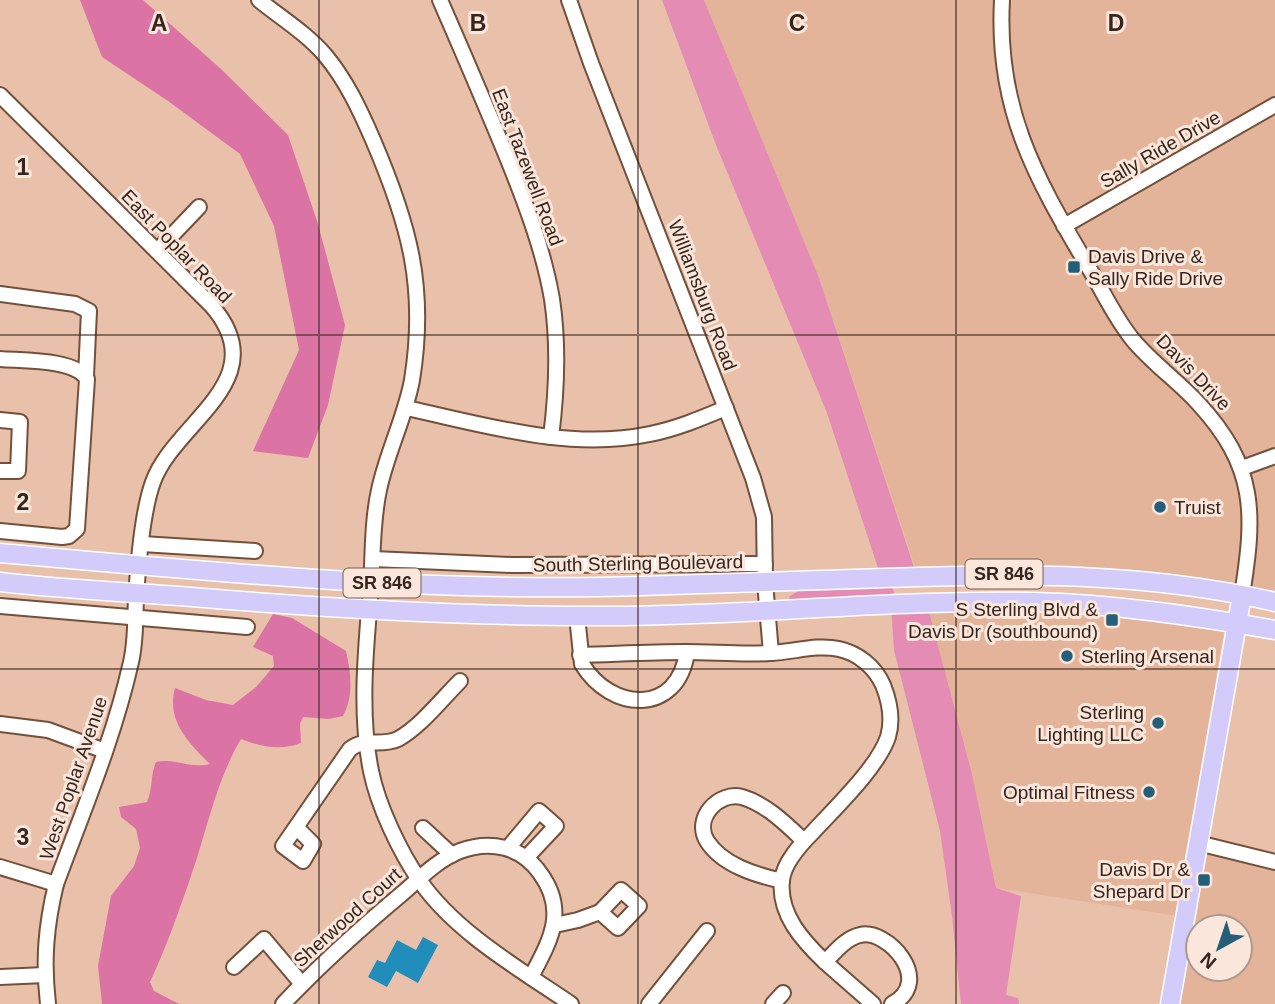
<svg xmlns="http://www.w3.org/2000/svg" width="1275" height="1004" viewBox="0 0 1275 1004" font-family="Helvetica,sans-serif">
<rect width="100%" height="100%" fill="#e9c1aa"/>
<!-- built -->
<g fill="#e3b499" fill-rule="evenodd">
<path d="M 704,0 L 1275,0 L 1275,602 L 1212,590 L 918,576 L 818,275 Z"/>
<path d="M 1000,602 L 1225,622 L 1178,916 L 996,888 L 972,774 L 927,604 Z"/>
<path d="M 1198,843 L 1275,862 L 1275,1004 L 1170,1004 ZM 1198,927 L 1240,927 L 1240,969 L 1198,969 Z"/>
</g>
<!-- green -->
<g fill="#e58cb4">
<path d="M 662,0 L 704,0 L 818,275 L 915,570 L 879,571 L 827,413 L 716,145 Z"/>
<path d="M 886,583 L 891,583 L 896,599 L 791,602 L 789,597 L 798,591 L 876,589 Z"/>
<path d="M 927,604 L 972,774 L 996,888 L 1021,896 L 1006,995 L 1018,998 L 1019,1004 L 961,1004 L 952,916 L 940,831 L 894,650 L 891,605 Z"/>
</g>
<!-- forest -->
<g fill="#dc73a5">
<path d="M 80,0 L 143,0 L 221,69 L 288,135 L 318,224 L 345,325 L 328,405 L 308,458 L 253,451 L 299,350 L 274,226 L 240,154 L 168,101 L 102,57 Z"/>
<path d="M 273,614 L 292,618 L 346,651 C 351,673 354,696 343,716 L 329,719 L 303,717 L 300,724 L 301,743 C 280,751 261,747 241,739 C 216,781 207,830 191,876 C 179,911 166,948 150,982 L 154,991 L 179,1004 L 102,1004 L 98,966 L 111,896 L 134,866 L 140,848 L 136,829 L 121,817 L 119,807 L 147,802 C 153,789 150,776 156,762 C 175,758 191,769 210,764 C 189,743 166,721 175,688 L 206,700 L 233,705 L 256,687 L 274,666 L 273,656 L 253,647 Z"/>
</g>
<!-- water -->
<path fill="#218dba" d="M 423,937 L 438,945 L 418,983 L 396,971 L 387,987 L 368,977 L 377,960 L 385,963 L 397,940 L 416,950 Z"/>
<g fill="none" stroke-linecap="round" stroke-linejoin="round">
<!-- minor casing -->
<g stroke="#73503c" stroke-width="18">
<g id="minor">
<path d="M 259,0 C 281,18 306,33 325,55 C 346,80 360,110 373,140 C 409,224 427,287 412,380 C 405,418 387,452 379,490 C 372,522 373,555 371,587 C 366,647 359,712 371,771 C 378,806 400,852 420,881 C 455,932 521,970 571,1004"/>
<path d="M 440,0 C 464,55 488,111 511,167 C 528,210 544,253 552,299 C 559,346 557,390 551,437"/>
<path d="M 569,0 L 591,63 L 753,478 L 764,517 L 765,582 L 771,653"/>
<path d="M 1002,0 C 996,107 1034,175 1086,263 C 1102,289 1114,317 1133,340 C 1153,364 1178,381 1198,403 C 1257,467 1255,514 1242,595"/>
<path d="M 0,95 L 211,305 C 277,380 175,421 153,482 C 142,512 138,565 136,598 C 135,619 136,641 131,662 C 114,738 83,811 56,884 C 46,926 43,960 48,1004"/>
<path d="M 1064,226 L 1275,105"/>
<path d="M 157,251 L 199,207"/>
<path d="M 0,294 L 75,304 L 89,311 L 86,376"/>
<path d="M 0,359 C 23,361 75,359 87,379 L 77,529 L 69,536 L 62,537 L 0,531"/>
<path d="M 406,408 C 486,425 568,451 650,434 C 676,429 702,418 726,408"/>
<path d="M 0,420 L 20,422 L 18,471 L 0,471"/>
<path d="M 1242,468 L 1275,456"/>
<path d="M 142,544 L 255,551"/>
<path d="M 373,559 L 512,565 L 765,564"/>
<path d="M 0,606 L 247,627"/>
<path d="M 577,616 L 582,664 C 611,712 678,716 687,652"/>
<path d="M 580,655 C 616,654 651,652 686,652 C 714,652 743,655 771,653 C 794,652 817,644 839,649 C 858,653 875,667 883,685 C 889,700 893,720 888,737 C 878,767 835,808 813,832 C 801,844 784,862 782,880 C 778,914 803,941 825,962"/>
<path d="M 0,724 L 48,730 L 105,751"/>
<path d="M 296,827 L 313,844 L 303,861 L 283,846 L 350,749 C 365,737 382,747 398,739 C 420,727 442,699 460,681"/>
<path d="M 423,828 L 452,855"/>
<path d="M 1198,843 L 1275,862"/>
<path d="M 508,848 L 539,811 L 556,826 L 526,858"/>
<path d="M 0,867 L 56,884"/>
<path d="M 782,881 C 756,875 722,865 707,841 C 693,818 719,791 742,797 C 766,804 786,824 804,841"/>
<path d="M 621,890 L 639,906 L 618,928 L 600,912 Z"/>
<path d="M 555,925 L 578,920 L 600,912"/>
<path d="M 234,967 L 264,939 L 302,984"/>
<path d="M 0,977 L 45,975"/>
<path d="M 283,1004 C 321,964 362,927 404,892 C 421,877 439,859 460,851 C 490,840 521,846 540,873 C 568,911 550,941 531,977"/>
<path d="M 649,1004 L 707,931"/>
<path d="M 773,1004 L 783,993"/>
<path d="M 873,1004 L 825,962 C 835,952 846,938 860,935 C 887,928 935,981 892,1004"/>
</g>
</g>
<!-- major casing -->
<g stroke="#fff" stroke-width="21">
<g id="major">
<path d="M 0,553 C 213,572 427,593 641,586 C 723,583 804,581 885,578 C 1016,573 1146,572 1275,602"/>
<path d="M 0,582 C 60,589 120,592 179,596 C 322,608 466,617 609,616 C 750,616 892,599 1033,602 C 1115,604 1195,616 1275,630"/>
<path d="M 1170,1004 L 1242,595"/>
</g>
</g>
<!-- minor -->
<use href="#minor" stroke="#fff" stroke-width="14"/>
<!-- major -->
<use href="#major" stroke="#d3cbfa" stroke-width="18"/>
</g>
<!-- grid -->
<path fill="none" stroke="#35251c" stroke-width="2" stroke-opacity="0.55" d="M 319,0 L 319,1004M 638,0 L 638,1004M 956,0 L 956,1004M 0,335 L 1275,335M 0,669 L 1275,669"/>
<!-- markers -->
<g fill="#255e78" stroke="#fbe6db" stroke-width="2.5">
<rect x="1067" y="260" width="14" height="14" rx="3.5"/>
<circle cx="1160" cy="507" r="7"/>
<rect x="1105" y="613" width="14" height="14" rx="3.5"/>
<circle cx="1067" cy="656" r="7"/>
<circle cx="1158" cy="723" r="7"/>
<circle cx="1149" cy="792" r="7"/>
<rect x="1197" y="873" width="14" height="14" rx="3.5"/>
</g>
<g text-anchor="middle" stroke-width="6" stroke-linejoin="round" paint-order="stroke">
<!-- shield labels -->
<g fill="#fbe6db" stroke="#705f55" stroke-width="2">
<rect x="965.5" y="559.5" width="77" height="29" rx="5"/>
<rect x="343.5" y="568.5" width="77" height="29" rx="5"/>
</g>
<g font-size="18" font-weight="bold" fill="#35251c">
<text x="1004" y="580">SR 846</text>
<text x="382" y="589">SR 846</text>
</g>
<!-- street labels -->
<g font-size="19" fill="#35251c" stroke="#fbe6db">
<text transform="translate(1160 149) rotate(-30)" y="7">Sally Ride Drive</text>
<text transform="translate(528 167) rotate(69)" y="7">East Tazewell Road</text>
<text transform="translate(177 246) rotate(46)" y="7">East Poplar Road</text>
<text transform="translate(703 295) rotate(69)" y="7">Williamsburg Road</text>
<text transform="translate(1194 372) rotate(46)" y="7">Davis Drive</text>
<text transform="translate(638 563) rotate(-1)" y="7">South Sterling Boulevard</text>
<text transform="translate(73 778) rotate(-71)" y="7">West Poplar Avenue</text>
<text transform="translate(347 917) rotate(-42)" y="7">Sherwood Court</text>
</g>
<!-- poi labels -->
<g font-size="19" fill="#35251c" stroke="#fbe6db" text-anchor="end">
<text x="1088" y="263" text-anchor="start">Davis Drive &amp;<tspan x="1088" dy="22">Sally Ride Drive</tspan></text>
<text x="1174" y="514" text-anchor="start">Truist</text>
<text x="1098" y="616">S Sterling Blvd &amp;<tspan x="1098" dy="22">Davis Dr (southbound)</tspan></text>
<text x="1081" y="663" text-anchor="start">Sterling Arsenal</text>
<text x="1144" y="719">Sterling<tspan x="1144" dy="22">Lighting LLC</tspan></text>
<text x="1135" y="799">Optimal Fitness</text>
<text x="1190" y="876">Davis Dr &amp;<tspan x="1190" dy="22">Shepard Dr</tspan></text>
</g>
</g>
<g font-size="23" text-anchor="middle" font-weight="bold" fill="#35251c" stroke="#fbe6db" stroke-width="6" stroke-linejoin="round" paint-order="stroke">
<text x="159" y="31">A</text>
<text x="478" y="31">B</text>
<text x="797" y="31">C</text>
<text x="1116" y="31">D</text>
<text x="23" y="175">1</text>
<text x="23" y="510">2</text>
<text x="23" y="845">3</text>
</g>
<!-- north arrow -->
<g transform="translate(1219 948) rotate(220)"><circle r="33" fill="#fbe6db" stroke="#ac998f" stroke-width="2"/>
<path d="M0-5L12 26L0 18L-12 26Z" fill="#255e78"/>
<text y="-10" font-size="19" font-weight="bold" text-anchor="middle" fill="#35251c">N</text>
</g>
</svg>
